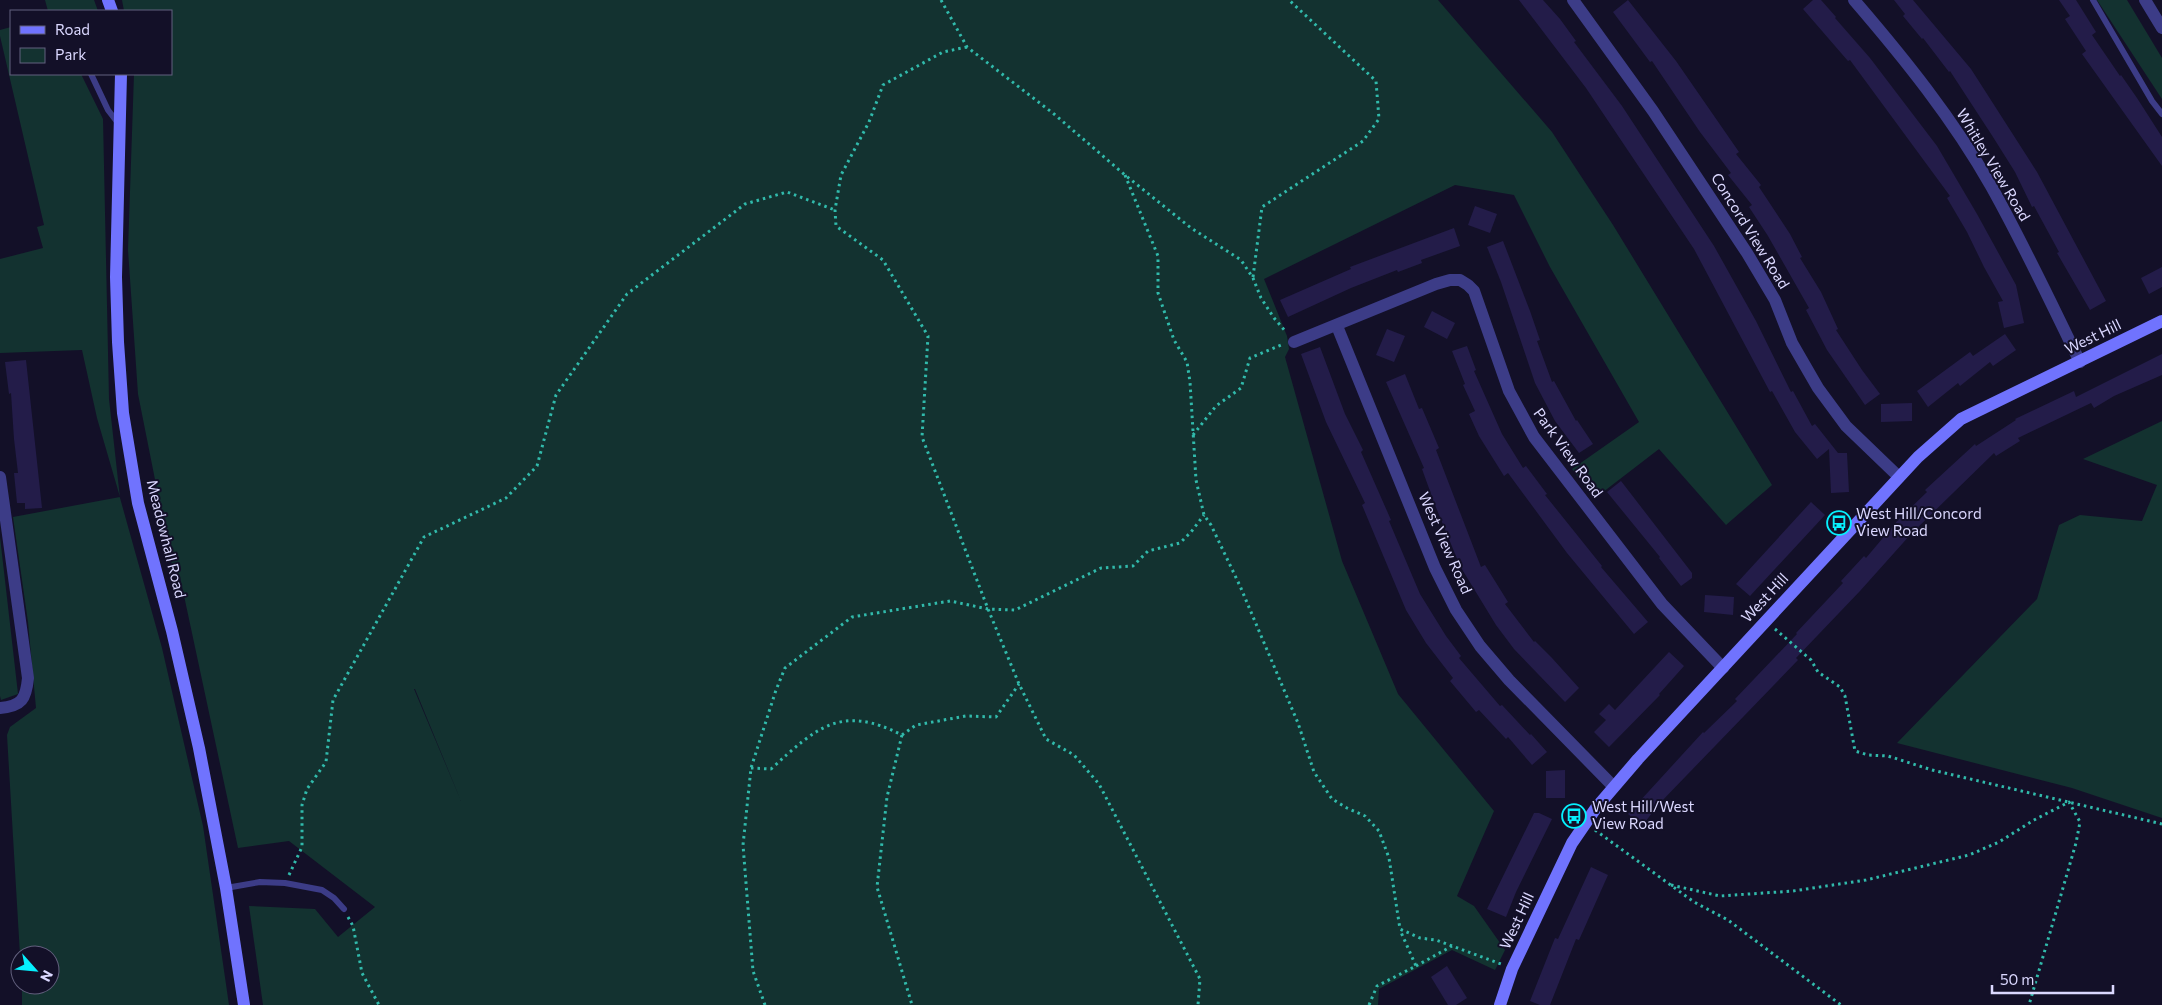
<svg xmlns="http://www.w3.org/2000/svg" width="2162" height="1005" viewBox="0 0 2162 1005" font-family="Commissioner,sans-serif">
<rect width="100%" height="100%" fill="#131028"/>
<!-- green -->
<g fill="#133230" fill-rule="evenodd">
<path d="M 45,0 L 94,0 L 98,11 L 48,11 Z"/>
<path d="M 122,0 L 1438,0 L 1552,132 L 1613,225 L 1772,485 L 1726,525 L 1659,449 L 1594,499 L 1572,469 L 1639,422 L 1550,267 L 1514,195 L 1455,185 L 1264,279 L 1287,336 L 1289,349 L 1285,357 L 1342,561 L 1398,694 L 1494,811 L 1457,896 L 1474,906 L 1505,950 L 1495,970 L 1452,950 L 1379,989 L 1378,1005 L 263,1005 L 249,906 L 315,909 L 338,937 L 375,907 L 289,841 L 238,848 L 180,577 L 173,570 L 138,394 L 128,250 L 134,74 L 171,74 L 171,11 L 124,11 ZM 414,689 L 415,689 L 461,801 Z"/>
<path d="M 2097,0 L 2127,0 L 2162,58 L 2162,99 Z"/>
<path d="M 11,27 L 11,74 L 81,74 L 103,119 L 109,399 L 120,498 L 162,648 L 203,826 L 229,1005 L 22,1005 L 22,985 L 50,985 L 50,955 L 20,955 L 7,735 L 10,727 L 36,708 L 28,622 L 13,517 L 120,497 L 97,418 L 82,350 L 0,353 L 0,259 L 43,248 L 37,227 L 44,225 L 0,36 L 0,30 Z"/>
<path d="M 2162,421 L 2162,818 L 2072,788 L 1897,743 L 2037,599 L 2059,525 L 2080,515 L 2142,521 L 2157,485 L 2083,459 Z"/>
<path d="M 0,537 L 18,694 L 1,700 L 0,696 Z"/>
</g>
<!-- building -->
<g fill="#231c49">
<path d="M 1519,0 L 1543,0 L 1560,19 L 1576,41 L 1574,42 L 1622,106 L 1714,246 L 1756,321 L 1791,392 L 1793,391 L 1812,426 L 1815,424 L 1838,453 L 1847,453 L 1849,492 L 1831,493 L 1829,449 L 1817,459 L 1795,432 L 1772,391 L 1770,392 L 1694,249 L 1586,88 Z"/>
<path d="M 1628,0 L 1676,61 L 1739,152 L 1736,154 L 1761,185 L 1759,187 L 1790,234 L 1802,257 L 1800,258 L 1821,292 L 1838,329 L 1836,330 L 1862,370 L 1880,394 L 1865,405 L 1827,350 L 1806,310 L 1809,308 L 1768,236 L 1749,207 L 1752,205 L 1728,175 L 1731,173 L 1700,132 L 1652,61 L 1650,62 L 1613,12 Z"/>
<path d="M 1813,0 L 1821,0 L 1836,17 L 1835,18 L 1870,58 L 1937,146 L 1977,214 L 2016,285 L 2024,323 L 2004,328 L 1998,302 L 2003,301 L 1984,267 L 1967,232 L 1947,198 L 1950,196 L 1850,60 L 1848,61 L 1803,9 Z"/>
<path d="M 1894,0 L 1913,0 L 1971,69 L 2037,172 L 2106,301 L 2090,310 L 2057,253 L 2059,252 L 2034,206 L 2032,207 L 2015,172 L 1993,137 L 1950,71 L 1949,72 L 1923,38 L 1922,39 L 1903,16 L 1905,14 Z"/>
<path d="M 2059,0 L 2076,0 L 2096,32 L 2092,35 L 2120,76 L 2121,75 L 2137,98 L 2162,137 L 2162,166 L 2082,54 L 2086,51 L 2065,19 L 2070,16 Z"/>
<path d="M 1475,206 L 1497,214 L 1490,233 L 1468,225 Z"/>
<path d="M 1454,228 L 1460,246 L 1421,260 L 1422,263 L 1398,272 L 1397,270 L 1351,288 L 1288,317 L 1280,300 L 1351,269 L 1350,267 Z"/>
<path d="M 1503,241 L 1530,311 L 1540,340 L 1537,341 L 1552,382 L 1554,381 L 1576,421 L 1577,420 L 1593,444 L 1579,453 L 1555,421 L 1535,383 L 1501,282 L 1487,247 Z"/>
<path d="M 2162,267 L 2162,287 L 2149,294 L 2141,278 Z"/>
<path d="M 1432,311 L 1455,323 L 1447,339 L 1424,327 Z"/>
<path d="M 1387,329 L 1405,336 L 1394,362 L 1376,355 Z"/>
<path d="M 2005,334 L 2016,350 L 1993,366 L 1990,362 L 1960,386 L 1958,383 L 1928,407 L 1917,391 L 1970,352 L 1973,356 Z"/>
<path d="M 1467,346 L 1476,370 L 1474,371 L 1502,434 L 1523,468 L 1526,466 L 1547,494 L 1545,495 L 1602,566 L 1601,567 L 1648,622 L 1634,634 L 1567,553 L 1508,473 L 1504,476 L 1479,436 L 1469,414 L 1475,411 L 1463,385 L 1465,384 L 1452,351 Z"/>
<path d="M 1320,347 L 1345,414 L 1363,450 L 1361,452 L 1391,520 L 1389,521 L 1420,594 L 1446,636 L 1461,656 L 1459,658 L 1500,706 L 1502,705 L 1530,735 L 1531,734 L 1547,752 L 1532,765 L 1508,737 L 1506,739 L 1479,710 L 1476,712 L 1450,681 L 1453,678 L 1426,643 L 1406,610 L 1362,505 L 1365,503 L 1326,422 L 1301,354 Z"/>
<path d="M 2162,354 L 2162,375 L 2114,396 L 2094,408 L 2091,403 L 2018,438 L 2020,441 L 1996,456 L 1994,453 L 1911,534 L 1860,591 L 1796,658 L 1798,660 L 1659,804 L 1642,826 L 1628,814 L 1703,732 L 1704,733 L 1737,701 L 1735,699 L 1797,634 L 1796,633 L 1843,583 L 1841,581 L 1864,556 L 1866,558 L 1898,520 L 1927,492 L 1925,490 L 1975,444 L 1976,446 L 2016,420 L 2015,419 L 2074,391 L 2076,397 Z"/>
<path d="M 26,360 L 42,508 L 25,509 L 25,503 L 17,503 L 14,473 L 18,473 L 14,439 L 11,393 L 9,394 L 5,362 Z"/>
<path d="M 1405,374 L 1419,409 L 1422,408 L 1439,448 L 1436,450 L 1481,567 L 1485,565 L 1508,602 L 1505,604 L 1534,642 L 1535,641 L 1552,658 L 1579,688 L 1565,702 L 1514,649 L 1496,625 L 1460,566 L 1435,505 L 1422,469 L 1424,468 L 1386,382 Z"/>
<path d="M 1912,403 L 1912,421 L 1881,422 L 1881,404 Z"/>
<path d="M 1621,481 L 1692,573 L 1692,578 L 1681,586 L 1659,558 L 1660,557 L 1607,492 Z"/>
<path d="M 1811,502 L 1825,515 L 1750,596 L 1736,584 Z"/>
<path d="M 1705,595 L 1734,597 L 1733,615 L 1704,612 Z"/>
<path d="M 1669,652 L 1684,666 L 1659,694 L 1660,695 L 1609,747 L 1594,732 L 1606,720 L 1599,714 L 1609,704 L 1615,710 Z"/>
<path d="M 1565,770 L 1565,798 L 1546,798 L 1546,771 Z"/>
<path d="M 1534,813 L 1539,813 L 1552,819 L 1516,892 L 1506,917 L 1487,909 Z"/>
<path d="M 1591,867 L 1608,875 L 1579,940 L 1576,939 L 1550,1005 L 1540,1005 L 1530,1001 L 1555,938 L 1558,939 Z"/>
<path d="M 1447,966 L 1467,998 L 1456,1005 L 1448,1005 L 1431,977 Z"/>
</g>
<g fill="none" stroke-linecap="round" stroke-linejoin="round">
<!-- path -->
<g stroke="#31baab" stroke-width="3" stroke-dasharray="2.5 4" stroke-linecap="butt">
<path d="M 941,0 L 967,47 L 1054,114 L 1125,175 L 1191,228 L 1241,260 L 1253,278 L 1261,298 L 1274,318 L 1286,332"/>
<path d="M 967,47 L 943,52 L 883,85 L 869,122 L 841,175 L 835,210 L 836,226 L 883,260 L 928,336 L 922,437 L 988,609 L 1019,684 L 1046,739 L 1074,755 L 1099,784 L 1200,979 L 1198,1005"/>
<path d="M 1125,175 L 1158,256 L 1158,293 L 1174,340 L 1187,362 L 1190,382 L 1196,480 L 1204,515 L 1211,525 L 1240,586 L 1298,723 L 1314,772 L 1332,799 L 1347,808 L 1365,816 L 1379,831 L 1389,858 L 1400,929 L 1420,938 L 1436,940 L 1501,964"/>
<path d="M 1253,277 L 1262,207 L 1363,141 L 1379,119 L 1376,81 L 1289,0"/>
<path d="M 1193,435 L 1216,406 L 1241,388 L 1250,358 L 1281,345"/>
<path d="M 1775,629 L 1811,660 L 1818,672 L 1840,687 L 1845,696 L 1855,751 L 1868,755 L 1888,756 L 1932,770 L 2162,824"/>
<path d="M 902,735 L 887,797 L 877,887 L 912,1005"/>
<path d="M 751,768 L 771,769 C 817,727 841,704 902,735 L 916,725 L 966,716 L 996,717 L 1019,684"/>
<path d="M 1595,830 L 1694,902 L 1728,920 L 1841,1005"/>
<path d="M 289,875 L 302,847 L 302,805 L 307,789 L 326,762 L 333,700 L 424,537 L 506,498 L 537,466 L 556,395 L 627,294 L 745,204 L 787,192 L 835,210"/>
<path d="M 1671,885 L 1720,896 L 1793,891 L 1866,880 L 1969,855 L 1999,842 L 2034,820 L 2069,802 L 2080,822 L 2076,843 L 2029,1005"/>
<path d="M 348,917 L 353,926 L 362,973 L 379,1005"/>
<path d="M 1416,966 L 1452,946"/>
<path d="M 765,1005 L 753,971 L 743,845 L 751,768 L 776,690 L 785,668 L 852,617 L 950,601 L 988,609 L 1015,610 L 1101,568 L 1133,566 L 1148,551 L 1180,543 L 1191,532 L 1204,515"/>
<path d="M 1369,1005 L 1377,986 L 1416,966 L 1400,930"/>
</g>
<!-- lane -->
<g stroke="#3c3c87" stroke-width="6">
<path d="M 2093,0 L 2152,101 L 2162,114"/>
<path d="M 91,74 L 108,110 L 118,123"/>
<path d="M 226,888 L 260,882 L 285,883 L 322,890 L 334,898 L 344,909"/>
</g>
<!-- street -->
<g stroke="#3c3c87" stroke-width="12">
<path d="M 1573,0 L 1653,111 L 1747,253 L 1775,300 L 1792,343 L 1818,388 L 1846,426 L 1899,477"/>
<path d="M 1854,0 C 1904,58 1953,119 1991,186 C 2023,243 2051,303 2080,362"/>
<path d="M 2145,0 L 2162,28"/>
<path d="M 1337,326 L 1435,568 L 1456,610 L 1480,646 L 1509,680 L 1613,786"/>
<path d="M 1294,342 L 1436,284 L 1450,280 L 1460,280 L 1468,285 L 1474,291 L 1509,391 L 1534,437 L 1662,604 L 1723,668"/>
<path d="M 0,477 L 28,678 C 26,699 22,706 0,708"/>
</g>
<!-- secondary -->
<g stroke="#7073fe" stroke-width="12">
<path d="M 108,0 L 112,11"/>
<path d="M 121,74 L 116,277 L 118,342 L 123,413 L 138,503 L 172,631 L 199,748 L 226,888 L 244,1005"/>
<path d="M 1500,1005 L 1512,969 L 1572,843 L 1596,808 L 1638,759 L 1918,457 L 1961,419 L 2162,321"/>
</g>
</g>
<!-- icons -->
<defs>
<g id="bus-ring" transform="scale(1.25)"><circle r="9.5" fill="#131028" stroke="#06f0fd" stroke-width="1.5"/><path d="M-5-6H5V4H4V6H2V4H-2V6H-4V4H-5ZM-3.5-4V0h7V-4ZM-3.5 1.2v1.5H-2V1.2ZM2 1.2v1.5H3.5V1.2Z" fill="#06f0fd"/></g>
</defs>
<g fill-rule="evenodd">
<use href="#bus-ring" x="1839" y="523"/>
<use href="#bus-ring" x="1574" y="816"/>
</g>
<g text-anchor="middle" stroke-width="4" stroke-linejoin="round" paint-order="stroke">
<!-- street labels -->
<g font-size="15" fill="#dbd8ff" stroke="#131028">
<text transform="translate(1993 165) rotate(59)" y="5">Whitley View Road</text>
<text transform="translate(1750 231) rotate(58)" y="5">Concord View Road</text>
<text transform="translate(2093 337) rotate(-26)" y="5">West Hill</text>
<text transform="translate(1568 453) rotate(54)" y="5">Park View Road</text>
<text transform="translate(166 539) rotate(76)" y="5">Meadowhall Road</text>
<text transform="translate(1445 543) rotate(66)" y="5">West View Road</text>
<text transform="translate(1765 598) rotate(-47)" y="5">West Hill</text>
<text transform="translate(1517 921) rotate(-65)" y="5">West Hill</text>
</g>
<!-- poi labels -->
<g font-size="15" fill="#dbd8ff" stroke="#131028" text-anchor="start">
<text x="1856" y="519">West Hill/Concord<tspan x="1856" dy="17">View Road</tspan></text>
<text x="1592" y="812">West Hill/West<tspan x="1592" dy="17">View Road</tspan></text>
</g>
</g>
<!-- legend -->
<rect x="10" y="10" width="162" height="65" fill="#131028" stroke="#63607e"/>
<rect x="20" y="26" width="25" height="8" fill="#7073fe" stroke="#63607e"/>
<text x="55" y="35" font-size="15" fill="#dbd8ff">Road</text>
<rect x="20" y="48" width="25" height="15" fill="#133230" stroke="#63607e"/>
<text x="55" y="60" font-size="15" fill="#dbd8ff">Park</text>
<!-- north arrow -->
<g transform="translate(35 970) rotate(117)"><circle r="24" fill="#131028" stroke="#63607e"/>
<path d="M0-4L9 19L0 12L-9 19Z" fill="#06f0fd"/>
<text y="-8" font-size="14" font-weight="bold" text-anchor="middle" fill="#dbd8ff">N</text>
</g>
<!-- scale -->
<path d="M1992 985v8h121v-8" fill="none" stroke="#dbd8ff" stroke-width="2.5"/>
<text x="2000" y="985" font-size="15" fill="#dbd8ff" stroke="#131028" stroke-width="4" paint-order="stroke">50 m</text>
</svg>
